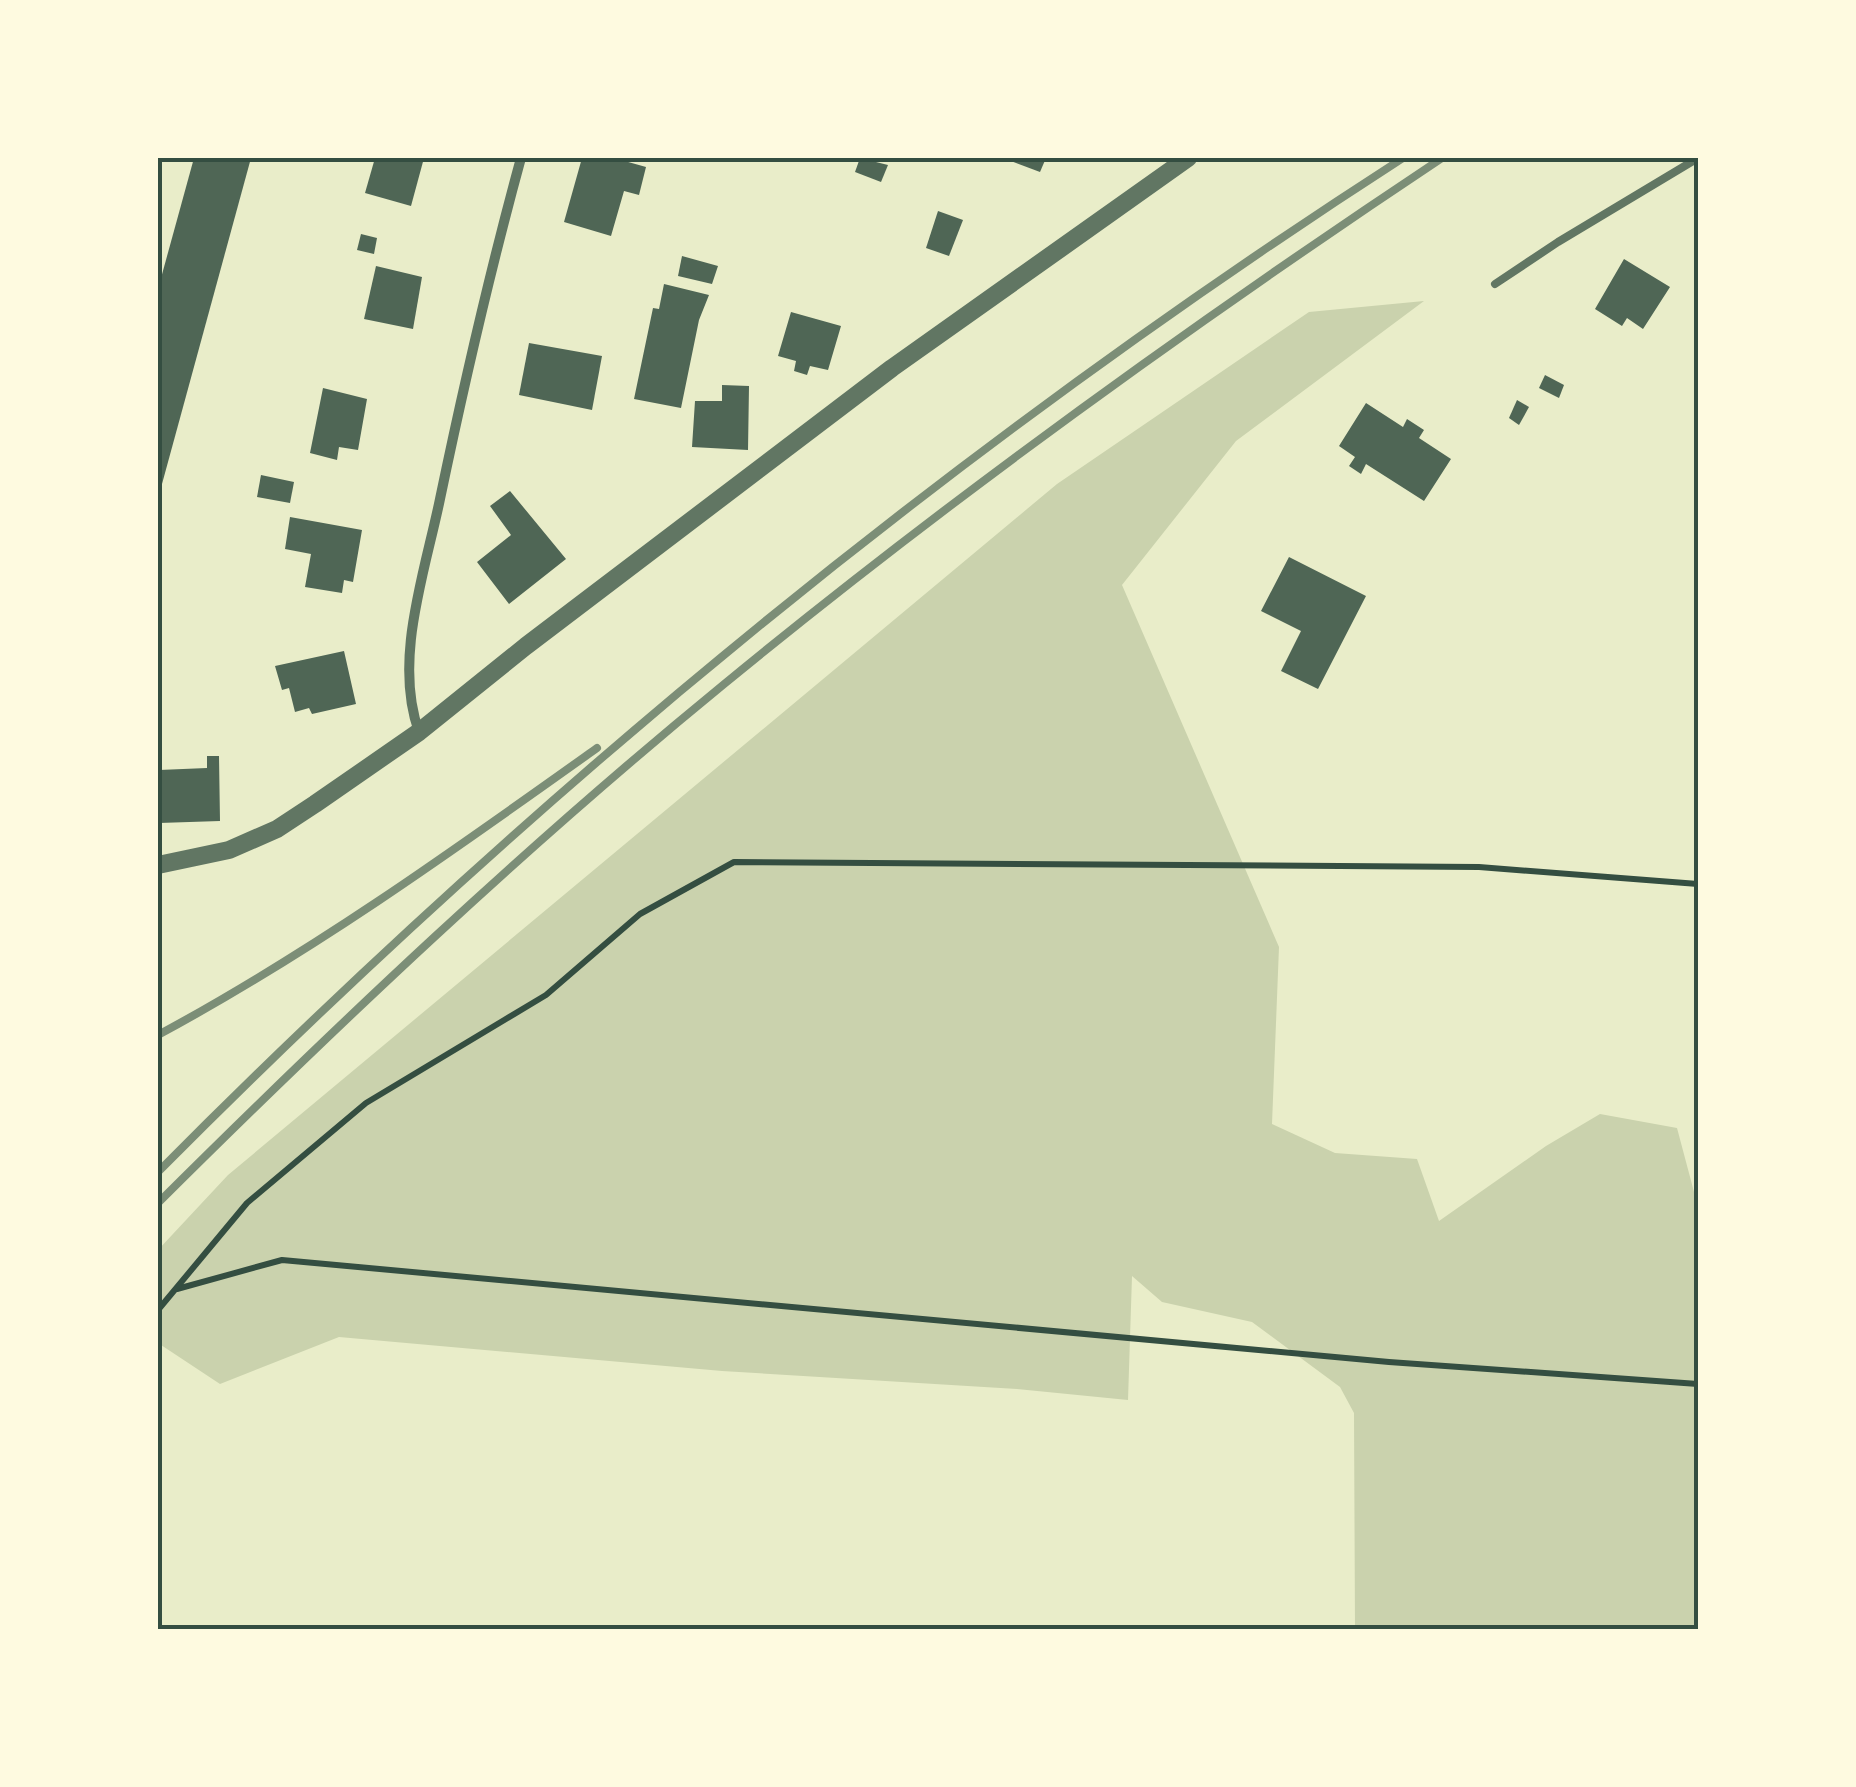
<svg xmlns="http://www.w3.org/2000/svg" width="1856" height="1787" viewBox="0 0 1856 1787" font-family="Montserrat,sans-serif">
<rect width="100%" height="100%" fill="#e9edc9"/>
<!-- green -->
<path fill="#cad2ad" d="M 1424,301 L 1236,441 L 1122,585 L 1279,947 L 1272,1124 L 1335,1153 L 1417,1159 L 1439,1221 L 1546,1146 L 1600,1114 L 1677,1128 L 1698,1207 L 1698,1629 L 1355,1629 L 1354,1413 L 1340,1387 L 1252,1322 L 1162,1302 L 1132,1276 L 1128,1400 L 1017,1389 L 722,1371 L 339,1337 L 220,1384 L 158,1343 L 158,1250 L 228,1175 L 1057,484 L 1309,312 Z"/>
<!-- building -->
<g fill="#4f6655">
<path d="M 194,158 L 251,158 L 159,495 L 158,289 Z"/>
<path d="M 375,158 L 424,158 L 411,206 L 365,193 Z"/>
<path d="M 582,158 L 614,158 L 646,167 L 639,195 L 624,191 L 611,236 L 564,222 Z"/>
<path d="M 860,158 L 888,165 L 881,182 L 855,172 Z"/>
<path d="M 1003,158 L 1046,158 L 1040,172 Z"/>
<path d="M 938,211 L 963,220 L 949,256 L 926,248 Z"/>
<path d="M 361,234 L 377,238 L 374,254 L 357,250 Z"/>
<path d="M 682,256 L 718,266 L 712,284 L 678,276 Z"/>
<path d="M 1624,259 L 1670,287 L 1643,329 L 1627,318 L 1622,326 L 1595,309 Z"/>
<path d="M 376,266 L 422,277 L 413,329 L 364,319 Z"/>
<path d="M 664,284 L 709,295 L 699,320 L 681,408 L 634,399 L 653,308 L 659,309 Z"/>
<path d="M 791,312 L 841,326 L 828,370 L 810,366 L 807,375 L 794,371 L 796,361 L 778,356 Z"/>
<path d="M 529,343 L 602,356 L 592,410 L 519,395 Z"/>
<path d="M 1545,375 L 1564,385 L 1559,398 L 1539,388 Z"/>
<path d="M 722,385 L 749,386 L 748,450 L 692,447 L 695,401 L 722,401 Z"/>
<path d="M 323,388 L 367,399 L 358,450 L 339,447 L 337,460 L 310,453 Z"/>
<path d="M 1517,400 L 1529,407 L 1519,425 L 1509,418 Z"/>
<path d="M 1366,403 L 1403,427 L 1407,419 L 1424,430 L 1419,438 L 1451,459 L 1424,501 L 1366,464 L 1361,474 L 1349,466 L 1355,457 L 1339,446 Z"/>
<path d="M 261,475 L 294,482 L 290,503 L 257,497 Z"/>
<path d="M 510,491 L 566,559 L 509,604 L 477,562 L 511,535 L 490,506 Z"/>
<path d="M 290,517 L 362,530 L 353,582 L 344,580 L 342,593 L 305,587 L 311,554 L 285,549 Z"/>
<path d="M 1289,557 L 1366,596 L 1318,689 L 1281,671 L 1301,631 L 1261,611 Z"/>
<path d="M 344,651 L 356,704 L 312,714 L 309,708 L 295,712 L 289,688 L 282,690 L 275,666 Z"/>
<path d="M 207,756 L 219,756 L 220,821 L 159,823 L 159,770 L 207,768 Z"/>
</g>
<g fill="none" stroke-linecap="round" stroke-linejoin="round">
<!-- path -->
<g stroke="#344e41" stroke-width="6">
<path d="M 177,1289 L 282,1260 L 1389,1362 L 1698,1384"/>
<path d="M 158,1310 L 247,1203 L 366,1103 L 546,995 L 640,914 L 734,862 L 1479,867 L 1698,884"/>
</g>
<!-- service -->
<path stroke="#617663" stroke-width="8" d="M 1495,284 L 1558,242 L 1698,158"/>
<!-- minor -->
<path stroke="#617663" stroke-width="10" d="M 419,732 C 393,660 425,572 440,499 C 464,384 490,271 521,158"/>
<!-- tertiary -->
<path stroke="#617663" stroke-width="18" d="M 158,865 L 229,850 L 277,829 L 315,804 L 419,732 L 526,646 L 892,368 L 1188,158"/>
<!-- rail -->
<g stroke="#7c8e77" stroke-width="8">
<path d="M 158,1035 C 312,952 454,850 597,748"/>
<path d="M 158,1172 C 535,792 953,448 1403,158"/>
<path d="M 158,1203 C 339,1023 525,847 723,685 C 953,496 1194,323 1442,158"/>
</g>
</g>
<!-- border -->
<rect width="1856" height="1787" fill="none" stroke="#fefae0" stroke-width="320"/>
<rect x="160" y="160" width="1536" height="1467" fill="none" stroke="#344e41" stroke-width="4"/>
</svg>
